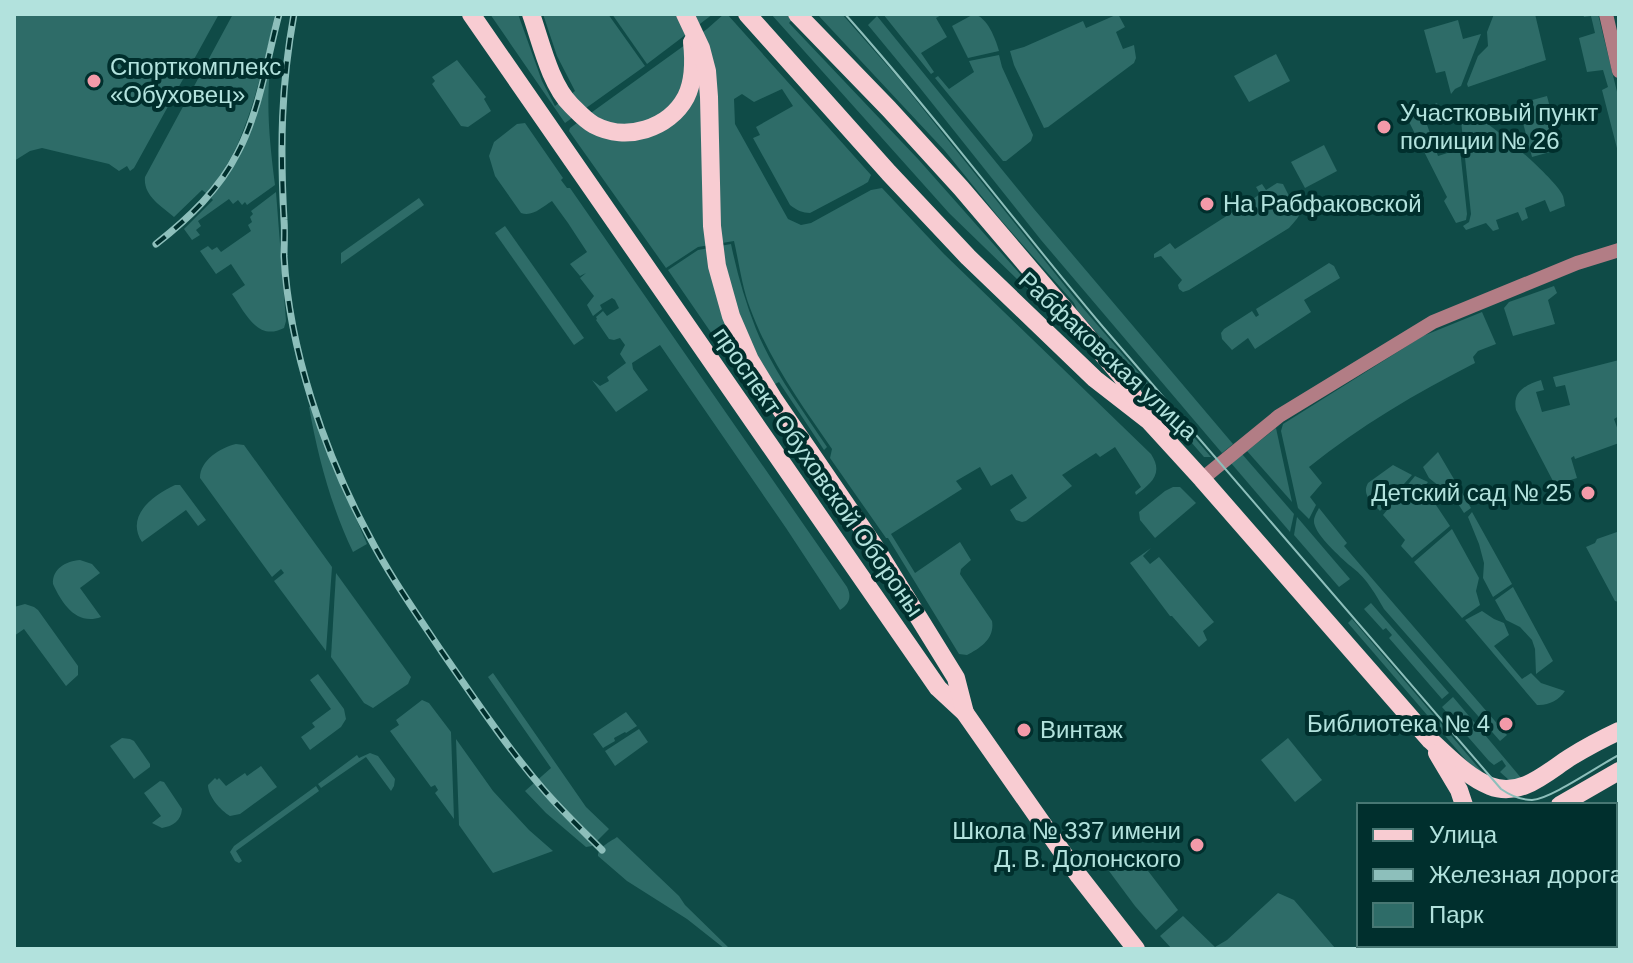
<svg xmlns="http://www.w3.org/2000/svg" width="1633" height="963" viewBox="0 0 1633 963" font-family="Helvetica,sans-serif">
<rect width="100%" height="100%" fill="#0f4b47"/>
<!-- green -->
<g fill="#2e6c68">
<path d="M 14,14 L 219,14 L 134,168 L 130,171 L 127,166 L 119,171 L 109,164 L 42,148 L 30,151 L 14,161 Z"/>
<path d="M 233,14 L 275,14 C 266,57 256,100 239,141 C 231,160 219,177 207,194 L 202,190 L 174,217 C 161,206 143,196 145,177 Z"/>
<path d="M 490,14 L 518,14 L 542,81 L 555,106 L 575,91 L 557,56 L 543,14 L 608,14 L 645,66 L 565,123 Z"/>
<path d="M 612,14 L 713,14 L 647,64 Z"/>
<path d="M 724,14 L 727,14 L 871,175 L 868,182 L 863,185 L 810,213 C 803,213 796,210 790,205 L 753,138 L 760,135 L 756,127 L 793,106 L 782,89 L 754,102 L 742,94 L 734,99 L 735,124 L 788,219 L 801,225 L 811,223 L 871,190 L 882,188 L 944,254 L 1151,454 C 1164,474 1151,483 1136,495 L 1135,492 L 1141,487 L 1115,447 L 1100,457 L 1096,453 L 1062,475 L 1072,486 L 1026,521 L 1022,522 L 1016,520 L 1010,510 L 1027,498 L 1012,474 L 991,486 L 980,467 L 956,481 L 962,489 L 891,534 L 915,573 L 960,542 L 971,560 L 961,569 L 960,574 L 992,621 C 995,638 981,648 967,655 L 959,654 L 888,538 L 886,538 L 830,458 L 832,449 C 801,404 769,360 750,308 C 742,287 739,263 734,241 L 698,247 L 666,268 L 569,131 L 570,128 L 707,29 Z"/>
<path d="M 771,14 L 797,14 L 789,23 L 918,159 L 1051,309 L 1050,311 L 949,213 Z"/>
<path d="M 817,14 L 842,14 L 899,79 L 1082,307 L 1211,457 L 1204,457 L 1077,310 L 1074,303 L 1000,219 L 945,151 Z"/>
<path d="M 883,14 L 943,14 L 936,18 L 947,37 L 921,53 L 934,72 L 931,74 Z"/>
<path d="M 974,14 C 988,18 995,38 999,51 L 968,58 L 952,26 Z"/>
<path d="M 1118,14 L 1125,27 L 1116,32 L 1123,49 L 1134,45 L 1136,58 L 1134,63 L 1048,127 L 1044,128 L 1014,65 L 1010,51 L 1024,47 L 1083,21 L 1086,28 Z"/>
<path d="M 1494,14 L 1535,14 L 1546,60 L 1468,87 L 1467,84 L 1478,56 L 1488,46 L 1487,32 Z"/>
<path d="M 1583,14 L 1598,14 L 1619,100 L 1619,156 L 1602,90 L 1608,87 L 1603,70 L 1587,72 L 1579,38 L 1595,33 L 1591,16 L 1584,17 Z"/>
<path d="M 877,16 L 1034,209 L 1233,444 L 1222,453 L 1041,240 L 920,88 L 868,25 Z"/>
<path d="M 1458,20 L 1463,39 L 1481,34 L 1461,86 L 1455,89 L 1451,94 L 1445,71 L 1436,73 L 1424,30 Z"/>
<path d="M 1276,54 L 1290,81 L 1249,102 L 1234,76 Z"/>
<path d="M 999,55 L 1002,67 L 1033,135 L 1031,141 L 1006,161 L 1003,161 L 935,78 L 938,76 L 949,89 L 974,72 L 969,61 Z"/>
<path d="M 457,60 L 486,97 L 484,99 L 491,111 L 468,127 L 461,126 L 432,84 L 435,81 L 432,77 Z"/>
<path d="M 267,68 L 270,69 C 266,108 270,146 275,185 L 247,205 L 245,202 L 242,205 L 238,200 L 233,204 L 229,199 L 198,221 L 201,226 L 196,230 L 200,235 L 192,240 L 184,229 L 213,200 L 211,198 C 219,187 227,177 234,166 C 251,136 259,102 267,68 Z"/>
<path d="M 1547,96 L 1561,149 L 1532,157 L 1518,104 Z"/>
<path d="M 1437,103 L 1441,113 L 1425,119 L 1438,156 L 1460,149 L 1467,214 L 1466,220 L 1456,223 L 1444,201 L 1447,197 L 1406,116 Z"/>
<path d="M 1460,111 L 1470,111 L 1471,114 C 1487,119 1554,178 1562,194 C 1564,197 1564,202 1565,206 L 1550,212 L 1545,200 L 1525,208 L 1528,218 L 1522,221 L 1518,212 L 1496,220 L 1499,229 L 1493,231 L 1486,223 L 1466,230 L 1463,226 L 1469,222 L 1471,214 Z"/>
<path d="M 525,123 L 563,178 L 561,180 L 567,188 L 570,188 L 847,587 C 852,597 849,604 840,610 L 786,528 L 660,345 L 632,363 L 633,369 L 648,390 L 616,412 L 592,380 L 600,386 L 609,381 L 607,377 L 626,363 L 620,354 L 625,345 L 620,338 L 614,340 L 609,339 L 596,320 L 597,319 L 596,317 L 603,311 L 607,316 L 619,308 L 615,300 L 612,298 L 600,305 L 602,309 L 593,316 L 587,305 L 594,296 L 580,278 L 586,273 L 580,276 L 570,264 L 587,252 L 568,223 L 552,201 C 542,207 533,217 521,213 L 495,176 L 489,156 L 494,142 L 517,124 Z"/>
<path d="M 1324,145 L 1337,171 L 1305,188 L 1291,162 Z"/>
<path d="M 1277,183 L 1283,184 L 1295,208 L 1302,207 C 1301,216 1294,222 1289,228 L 1189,290 L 1183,292 L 1179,289 L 1178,285 L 1182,280 L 1161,256 L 1154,258 L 1154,254 L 1170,243 L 1175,249 L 1250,201 L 1260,194 L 1256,187 L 1262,184 L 1266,190 Z"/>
<path d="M 276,192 L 286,321 L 284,328 C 257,342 245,312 232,294 L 245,285 L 231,264 L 216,274 L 200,251 L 208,246 L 212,250 L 217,247 L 221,252 L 251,231 L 248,225 L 252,222 L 250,217 L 253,214 L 251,211 Z"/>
<path d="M 419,198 L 424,205 L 341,264 L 341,253 Z"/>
<path d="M 505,226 L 584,338 L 574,345 L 495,233 Z"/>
<path d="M 731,244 C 737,273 745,301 756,329 C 773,371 802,409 827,447 L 824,450 L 779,382 L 754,395 L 668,270 L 698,250 Z"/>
<path d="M 1329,263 L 1334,266 L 1340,278 L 1304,300 L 1311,312 L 1255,349 L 1248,338 L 1232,350 L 1222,339 L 1221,333 L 1224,329 L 1252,311 L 1256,317 L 1259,315 L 1256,309 Z"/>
<path d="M 1554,286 L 1557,293 L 1548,300 L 1555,324 L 1513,336 L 1504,308 L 1509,302 Z"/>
<path d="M 1482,312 L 1496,344 L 1478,351 L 1473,357 L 1475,363 C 1416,393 1360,426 1309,467 L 1322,483 L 1310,497 L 1316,505 L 1309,519 L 1298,508 L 1281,431 L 1283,424 L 1423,336 Z"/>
<path d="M 1619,360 L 1619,416 L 1614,419 L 1619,433 L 1619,443 L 1575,459 L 1574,456 L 1571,458 L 1577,478 L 1555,485 L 1516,410 C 1512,391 1526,385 1541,380 L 1544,390 L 1536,392 L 1542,412 L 1570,405 L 1565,385 L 1556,387 L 1553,377 Z"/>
<path d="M 312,406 L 325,446 L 367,544 L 353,552 C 331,506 318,457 309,407 Z"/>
<path d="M 1276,428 L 1292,502 L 1247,451 Z"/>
<path d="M 236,444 L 244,445 L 332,567 L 326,651 L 274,581 L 284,573 L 281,569 L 272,577 L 200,478 C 200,460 220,448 236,444 Z"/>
<path d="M 1438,452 L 1471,508 L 1464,513 L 1455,499 L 1429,478 L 1423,467 Z"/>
<path d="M 1242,454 L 1294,514 L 1290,532 L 1231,463 Z"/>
<path d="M 1393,465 L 1412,475 L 1380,511 C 1373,503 1361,495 1368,483 Z"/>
<path d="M 1415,476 L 1428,482 L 1424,487 L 1450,526 L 1412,558 L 1401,546 L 1405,540 L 1383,515 Z"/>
<path d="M 175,485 L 180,485 L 206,520 L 198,526 L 186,510 L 142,542 C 125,516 153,495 175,485 Z"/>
<path d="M 1173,487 L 1180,487 L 1196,503 L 1155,538 L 1140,520 L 1139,512 L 1165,491 Z"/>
<path d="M 1319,508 L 1347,543 L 1344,546 L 1507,735 L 1500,741 L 1384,609 C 1376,595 1367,579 1353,568 C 1343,560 1319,538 1315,526 C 1312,519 1316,514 1319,508 Z"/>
<path d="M 1472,512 L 1512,584 L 1493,597 L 1483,578 L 1484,563 L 1479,544 L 1468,517 Z"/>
<path d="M 1297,517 L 1350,579 L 1339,587 L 1294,535 Z"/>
<path d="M 1452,529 L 1479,578 L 1476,591 L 1480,605 L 1462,618 L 1414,562 Z"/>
<path d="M 1617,532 L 1619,537 L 1619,602 L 1615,601 L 1586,547 L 1595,543 L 1597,539 Z"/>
<path d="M 1151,548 L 1143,556 L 1150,564 L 1159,557 L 1214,622 L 1203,631 L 1207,640 L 1199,647 L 1172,616 L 1170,616 L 1130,563 Z"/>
<path d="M 80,560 L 92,564 L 100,573 L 80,588 L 101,617 C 77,626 62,604 53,584 C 52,569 66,561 80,560 Z"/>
<path d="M 336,573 L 411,677 L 408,684 L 373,708 L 364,703 L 331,657 Z"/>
<path d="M 1513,587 L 1553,661 L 1536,674 L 1535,649 L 1532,640 L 1520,627 L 1506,620 L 1495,600 Z"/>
<path d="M 1371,603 L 1449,693 L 1442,699 L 1389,638 L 1392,635 L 1386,628 L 1383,630 L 1364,609 Z"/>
<path d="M 25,604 L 34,607 L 38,610 L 78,666 L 78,675 L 66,686 L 24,629 L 14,636 L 14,607 Z"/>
<path d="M 1482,611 L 1494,619 L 1504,623 L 1509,635 L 1494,646 L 1522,679 L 1531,673 L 1541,683 L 1565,691 C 1559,700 1548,706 1537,705 L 1465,620 Z"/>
<path d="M 1352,619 L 1483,773 L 1471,766 L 1348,623 Z"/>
<path d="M 493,673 L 586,807 L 609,829 L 592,846 L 586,847 L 546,813 L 525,791 L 551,768 L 488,677 Z"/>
<path d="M 318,674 L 344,709 L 346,719 L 341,727 L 310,750 L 301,737 L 315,727 L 312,723 L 331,709 L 310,680 Z"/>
<path d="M 1453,697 L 1522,779 L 1509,780 L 1500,772 L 1506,766 L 1502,760 L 1494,765 L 1489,761 L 1442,707 Z"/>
<path d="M 422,700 L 429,703 L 451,732 L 454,819 L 435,793 L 438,790 L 435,785 L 431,787 L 390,731 L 399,725 L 396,720 Z"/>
<path d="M 626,712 L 637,726 L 626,733 L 625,732 L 614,738 L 615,741 L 603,748 L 593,734 Z"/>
<path d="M 639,729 L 648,742 L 615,766 L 605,751 Z"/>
<path d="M 122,738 L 130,739 L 134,741 L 150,764 L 150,767 L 134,779 L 110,746 Z"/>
<path d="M 1288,738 L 1322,780 L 1295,802 L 1261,760 Z"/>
<path d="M 456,739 L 493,791 L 529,830 L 553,851 L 493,873 L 459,825 Z"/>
<path d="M 370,753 L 378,756 L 395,779 L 394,786 L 391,791 L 366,757 L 321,788 L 318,784 L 357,755 L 359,758 Z"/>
<path d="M 261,766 L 277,787 L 240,814 L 230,816 C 220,810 208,796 208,785 L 215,778 L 217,780 L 219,778 L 226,786 L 245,773 L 247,776 Z"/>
<path d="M 160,781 L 164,782 L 182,809 C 181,821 173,826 162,828 L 152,823 L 161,816 L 144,793 Z"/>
<path d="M 316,786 L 319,791 L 236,851 L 242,861 L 239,863 L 235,861 L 230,852 L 234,846 Z"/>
<path d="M 617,837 L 679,896 L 685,905 L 730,949 L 725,949 L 687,919 L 627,881 L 598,856 C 598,847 610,842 617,837 Z"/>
<path d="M 1138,866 L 1145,867 L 1178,910 L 1156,930 L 1135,906 L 1109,871 Z"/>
<path d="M 1278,893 L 1294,900 L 1335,948 L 1333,949 L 1172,949 L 1160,936 L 1183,916 L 1215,947 L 1227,940 Z"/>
</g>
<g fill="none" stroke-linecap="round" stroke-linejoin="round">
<!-- minor -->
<g stroke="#b27d85" stroke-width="14">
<path d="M 1606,14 L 1619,71"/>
<path d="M 1202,479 L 1279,416 L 1433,322 L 1577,263 L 1619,250"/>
</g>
<!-- major -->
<g stroke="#f8ccd2" stroke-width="18">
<path d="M 471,14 L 938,688 L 965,713 L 1079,876 L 1136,949"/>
<path d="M 531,14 C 541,42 550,84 571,105 C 578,112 585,120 594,125 C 626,142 669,129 686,97 C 694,81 694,60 692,42"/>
<path d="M 685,14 L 701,48 L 707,71 L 709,97 L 712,226 L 717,266 L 731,316 L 750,360 L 773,398 L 875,547 L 956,678 L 965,713"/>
<path d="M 747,14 L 889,173 L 968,257 L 1095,379 L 1149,421 L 1202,479 L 1430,740 C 1448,756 1467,777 1490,786 C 1520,798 1546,773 1569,758 C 1585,748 1602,739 1619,731"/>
<path d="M 797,14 L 889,109 L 961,188 L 1122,377 L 1143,412"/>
<path d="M 1437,753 L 1459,790 L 1464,805"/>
<path d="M 1560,805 L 1619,771"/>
<path d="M 1374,949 L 1378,945"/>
</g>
<!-- tram -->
<path stroke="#8dbfbb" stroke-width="2" d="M 845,14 C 935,115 1016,224 1103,327 L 1501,789 C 1511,796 1520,800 1532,800 C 1551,799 1599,765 1619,755"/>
<!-- rail casing -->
<g stroke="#8dbfbb" stroke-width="7">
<g id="rail">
<path d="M 294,14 C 281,86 280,147 284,220 C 285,232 284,244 284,256 C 289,349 324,452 368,534 C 389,575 416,613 442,652 C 474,698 506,746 543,789 C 561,810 582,830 602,850"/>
<path d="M 156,244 C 189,218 219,190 238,152 C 260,110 267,59 279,14"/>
</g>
</g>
<!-- rail -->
<use href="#rail" stroke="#002f2d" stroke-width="4" stroke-dasharray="12" stroke-linecap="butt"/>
</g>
<!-- markers -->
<g fill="#f39aa9" stroke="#002f2d" stroke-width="3">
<circle cx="94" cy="81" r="8"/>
<circle cx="1384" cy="127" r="8"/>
<circle cx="1207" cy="204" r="8"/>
<circle cx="1588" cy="493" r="8"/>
<circle cx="1506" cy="724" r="8"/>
<circle cx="1024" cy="730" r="8"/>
<circle cx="1197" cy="845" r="8"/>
</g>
<g text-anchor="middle" stroke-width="8" stroke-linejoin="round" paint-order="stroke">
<!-- poi labels -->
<g font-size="24" fill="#b2e2dd" stroke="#002f2d" text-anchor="start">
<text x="110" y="75">Спорткомплекс<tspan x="110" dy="28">«Обуховец»</tspan></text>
<text x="1400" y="121">Участковый пункт<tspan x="1400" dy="28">полиции № 26</tspan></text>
<text x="1223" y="212">На Рабфаковской</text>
<text x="1572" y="501" text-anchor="end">Детский сад № 25</text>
<text x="1490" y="732" text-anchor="end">Библиотека № 4</text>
<text x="1040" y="738">Винтаж</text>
<text x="1181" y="839" text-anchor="end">Школа № 337 имени<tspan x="1181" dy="28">Д. В. Долонского</tspan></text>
</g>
<!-- street labels -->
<g font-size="24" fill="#b2e2dd" stroke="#002f2d">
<text transform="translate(1108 356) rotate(43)" y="8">Рабфаковская улица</text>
<text transform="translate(818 472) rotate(55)" y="8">проспект Обуховской Обороны</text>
</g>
</g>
<!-- border -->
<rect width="1633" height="963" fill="none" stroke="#b2e2dd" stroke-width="32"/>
<!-- legend -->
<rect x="1357" y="803" width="260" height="144" fill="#002f2d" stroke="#477773" stroke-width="2"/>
<rect x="1373" y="829" width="40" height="12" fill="#f8ccd2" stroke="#477773" stroke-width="2"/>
<text x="1429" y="843" font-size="24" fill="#b2e2dd">Улица</text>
<rect x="1373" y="869" width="40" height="12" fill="#8dbfbb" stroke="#477773" stroke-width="2"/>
<text x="1429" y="883" font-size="24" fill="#b2e2dd">Железная дорога</text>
<rect x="1373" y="903" width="40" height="24" fill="#2e6c68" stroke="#477773" stroke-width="2"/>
<text x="1429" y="923" font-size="24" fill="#b2e2dd">Парк</text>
</svg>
